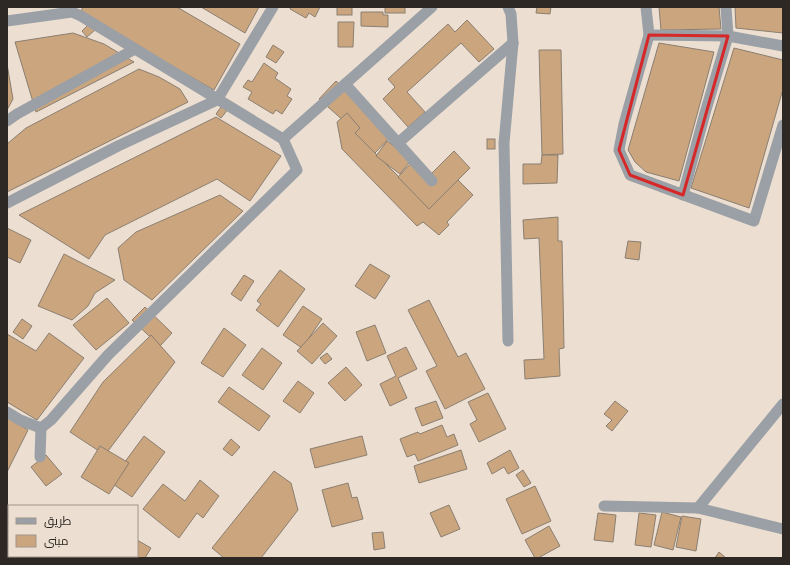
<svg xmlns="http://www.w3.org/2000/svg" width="790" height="565" viewBox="0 0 790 565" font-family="'Varela Round',Cairo,sans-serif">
<rect width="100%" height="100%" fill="#ecdfd1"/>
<!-- building -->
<g fill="#caa57d" stroke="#8b7f72">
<path d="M 83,7 L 177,7 L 240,44 L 214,90 L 80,13 Z"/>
<path d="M 201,7 L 259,7 L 245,33 Z"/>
<path d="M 291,7 L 320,7 L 315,17 L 309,13 L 306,18 L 290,9 Z"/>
<rect x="337" y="7" width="15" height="8"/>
<rect x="385" y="7" width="20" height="6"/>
<path d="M 537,7 L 551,7 L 550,14 L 536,13 Z"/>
<path d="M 659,7 L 719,7 L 721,29 L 661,30 Z"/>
<path d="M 735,7 L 783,7 L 783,33 L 736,28 Z"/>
<path d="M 361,12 L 383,12 L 383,15 L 388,15 L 388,27 L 361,26 Z"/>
<path d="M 467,20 L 494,49 L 479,62 L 461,43 L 407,92 L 425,112 L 408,127 L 383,99 L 395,87 L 388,79 L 448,24 L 455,32 Z"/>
<path d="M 338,22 L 354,22 L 353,47 L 338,47 Z"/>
<path d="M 89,24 L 95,30 L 87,37 L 82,31 Z"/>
<path d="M 73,33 L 104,44 L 134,62 L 36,112 L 15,42 Z"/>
<path d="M 659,43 L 714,52 L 679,181 L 646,172 L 635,162 L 628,150 Z"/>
<path d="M 273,45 L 284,52 L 276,63 L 266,57 Z"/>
<path d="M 734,48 L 783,60 L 783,89 L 749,208 L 691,188 Z"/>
<path d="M 539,50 L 561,50 L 563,154 L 542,155 Z"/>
<path d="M 264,63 L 278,73 L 275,78 L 291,89 L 287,96 L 292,99 L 282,114 L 276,110 L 273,114 L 248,99 L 252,92 L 243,87 L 248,80 L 252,82 Z"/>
<path d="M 7,64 L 13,99 L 7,110 Z"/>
<path d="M 139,69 L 159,77 L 180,89 L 188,102 L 7,192 L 7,144 L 26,128 Z"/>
<path d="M 336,81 L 394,133 L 375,153 L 343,124 L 345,122 L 319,99 Z"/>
<path d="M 223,104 L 229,108 L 221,118 L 216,114 Z"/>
<path d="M 347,113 L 360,128 L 355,133 L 429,207 L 458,180 L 473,195 L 447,222 L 449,225 L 439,235 L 423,222 L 417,226 L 342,149 L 337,122 Z"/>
<path d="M 216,117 L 281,156 L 250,201 L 217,179 L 105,235 L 89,259 L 19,215 Z"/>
<rect x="487" y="139" width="8" height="10"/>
<path d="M 387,141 L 412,159 L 400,174 L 376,156 Z"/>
<path d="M 454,151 L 470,168 L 429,209 L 398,177 L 412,162 L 427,178 Z"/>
<path d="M 542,155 L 558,155 L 557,183 L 523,184 L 523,164 L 541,164 Z"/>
<path d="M 220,195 L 243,211 L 152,300 L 124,280 L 118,248 L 136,232 Z"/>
<path d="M 558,217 L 558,241 L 562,241 L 564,348 L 559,349 L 560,376 L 525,379 L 524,360 L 544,359 L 539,238 L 524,239 L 523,220 Z"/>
<path d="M 7,228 L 31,240 L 20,263 L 7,257 Z"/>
<path d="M 628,241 L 641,242 L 639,260 L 625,258 Z"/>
<path d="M 64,254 L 115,280 L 95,293 L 88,306 L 72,320 L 38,306 Z"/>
<path d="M 370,264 L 390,276 L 375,299 L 355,286 Z"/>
<path d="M 280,270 L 305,289 L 278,327 L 256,310 L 261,304 L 257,301 Z"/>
<path d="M 244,275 L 254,281 L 241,301 L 231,294 Z"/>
<path d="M 107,298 L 129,323 L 96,350 L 73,325 Z"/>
<path d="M 429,300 L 458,357 L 466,353 L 485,389 L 445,409 L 426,371 L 437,366 L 408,310 Z"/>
<path d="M 303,306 L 322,319 L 302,348 L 283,335 Z"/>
<path d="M 145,307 L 172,333 L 160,346 L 132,320 Z"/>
<path d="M 22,319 L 32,326 L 23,339 L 13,332 Z"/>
<path d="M 323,323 L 337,336 L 312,364 L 297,351 Z"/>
<path d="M 375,325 L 386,353 L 367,361 L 356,332 Z"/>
<path d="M 224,328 L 246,345 L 223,377 L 201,363 Z"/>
<path d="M 49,333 L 84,358 L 37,420 L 7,402 L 7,334 L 36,351 Z"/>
<path d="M 151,335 L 175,362 L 105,455 L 70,432 L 103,382 Z"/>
<path d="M 406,347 L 417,369 L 398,378 L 407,398 L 390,406 L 380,384 L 396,376 L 387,356 Z"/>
<path d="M 262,348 L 282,363 L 263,390 L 242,375 Z"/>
<path d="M 327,353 L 332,359 L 325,364 L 320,358 Z"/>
<path d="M 346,367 L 362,385 L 345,401 L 328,383 Z"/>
<path d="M 298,381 L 314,393 L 300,413 L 283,401 Z"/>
<path d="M 229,387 L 270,416 L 259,431 L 218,402 Z"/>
<path d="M 488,393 L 506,429 L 479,442 L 470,424 L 477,420 L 468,402 Z"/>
<path d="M 436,401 L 443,418 L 422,426 L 415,408 Z"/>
<path d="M 615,401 L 628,411 L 612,431 L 606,426 L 612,420 L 604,414 Z"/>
<path d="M 7,417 L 28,430 L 7,472 Z"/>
<path d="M 442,425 L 447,437 L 454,434 L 458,445 L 418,461 L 415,454 L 407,457 L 400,439 L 418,432 L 420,434 Z"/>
<path d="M 144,436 L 165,452 L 132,497 L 110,482 Z"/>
<path d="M 362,436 L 367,455 L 315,468 L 310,449 Z"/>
<path d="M 231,439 L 240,447 L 232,456 L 223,449 Z"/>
<path d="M 100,446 L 129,463 L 109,494 L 81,477 Z"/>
<path d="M 461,450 L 467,469 L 419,483 L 414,466 Z"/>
<path d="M 510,450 L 519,468 L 508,474 L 504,467 L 492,474 L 487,463 Z"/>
<path d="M 46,455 L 62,474 L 46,486 L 31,467 Z"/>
<path d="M 523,470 L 531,483 L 524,487 L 516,475 Z"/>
<path d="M 274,471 L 291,483 L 298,510 L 261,558 L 224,558 L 212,548 Z"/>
<path d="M 200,480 L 219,496 L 203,518 L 197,513 L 179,538 L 143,509 L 163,484 L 185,501 Z"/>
<path d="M 348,483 L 352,498 L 357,497 L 363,519 L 332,527 L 322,490 Z"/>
<path d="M 535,486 L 551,521 L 522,534 L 506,499 Z"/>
<path d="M 449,505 L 460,529 L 441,537 L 430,513 Z"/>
<path d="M 662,512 L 681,517 L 673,550 L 654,545 Z"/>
<path d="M 598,513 L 616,515 L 613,542 L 594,540 Z"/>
<path d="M 639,513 L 656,515 L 651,547 L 635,545 Z"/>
<path d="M 682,516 L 701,519 L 696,551 L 676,547 Z"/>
<path d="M 549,526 L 560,546 L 538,558 L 535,558 L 525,540 Z"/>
<path d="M 383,532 L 385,548 L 374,550 L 372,533 Z"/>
<path d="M 7,538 L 9,538 L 7,556 Z"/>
<path d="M 137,540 L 151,548 L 145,558 L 112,558 L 109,556 L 137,556 Z"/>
<path d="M 719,552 L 726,558 L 715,558 Z"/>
<path d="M 28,556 L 44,556 L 44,558 L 29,558 Z"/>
<path d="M 61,556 L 80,556 L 80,558 L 62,558 Z"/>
<path d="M 86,556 L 110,556 L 110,558 L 87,558 Z"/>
</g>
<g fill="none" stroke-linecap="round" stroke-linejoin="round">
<!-- minor -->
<g stroke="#9ba0a6" stroke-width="11">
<path d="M 646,7 L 649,35 L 624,124 L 619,150 L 630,175 L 754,221 L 783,125"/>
<path d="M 7,21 L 72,12 L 81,16 L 283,139"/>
<path d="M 649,35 L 728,36 L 783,46"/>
<path d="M 345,84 L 432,181"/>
<path d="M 7,121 L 17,114 L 135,49"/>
<path d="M 398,143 L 513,43"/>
<path d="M 683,195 L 705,113 L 728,36 L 726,7"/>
<path d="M 7,203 L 118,146 L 217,100 L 273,7"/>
<path d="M 508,341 L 504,143 L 513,43 L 511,14 L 508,7"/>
<path d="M 7,412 L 20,420 L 41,428 L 51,420 L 108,355 L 297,170 L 283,139 L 432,7"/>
<path d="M 40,457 L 41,428"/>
<path d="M 604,506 L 698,508 L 783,529"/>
<path d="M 698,508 L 783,404"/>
</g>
</g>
<!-- marked area -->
<path fill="none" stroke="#d62828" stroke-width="3" stroke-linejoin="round" d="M 649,35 L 728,36 L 683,195 L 630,175 L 619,150 Z"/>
<!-- border -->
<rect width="790" height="565" fill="none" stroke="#2d2823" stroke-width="16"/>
<!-- legend -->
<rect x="8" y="505" width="130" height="52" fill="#ecdfd1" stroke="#a0968b"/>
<rect x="16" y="518" width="20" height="6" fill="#9ba0a6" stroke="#a0968b"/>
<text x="44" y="525" font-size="12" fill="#2d2823">طريق</text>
<rect x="16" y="535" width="20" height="12" fill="#caa57d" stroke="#a0968b"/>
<text x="44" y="545" font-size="12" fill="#2d2823">مبنى</text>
</svg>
